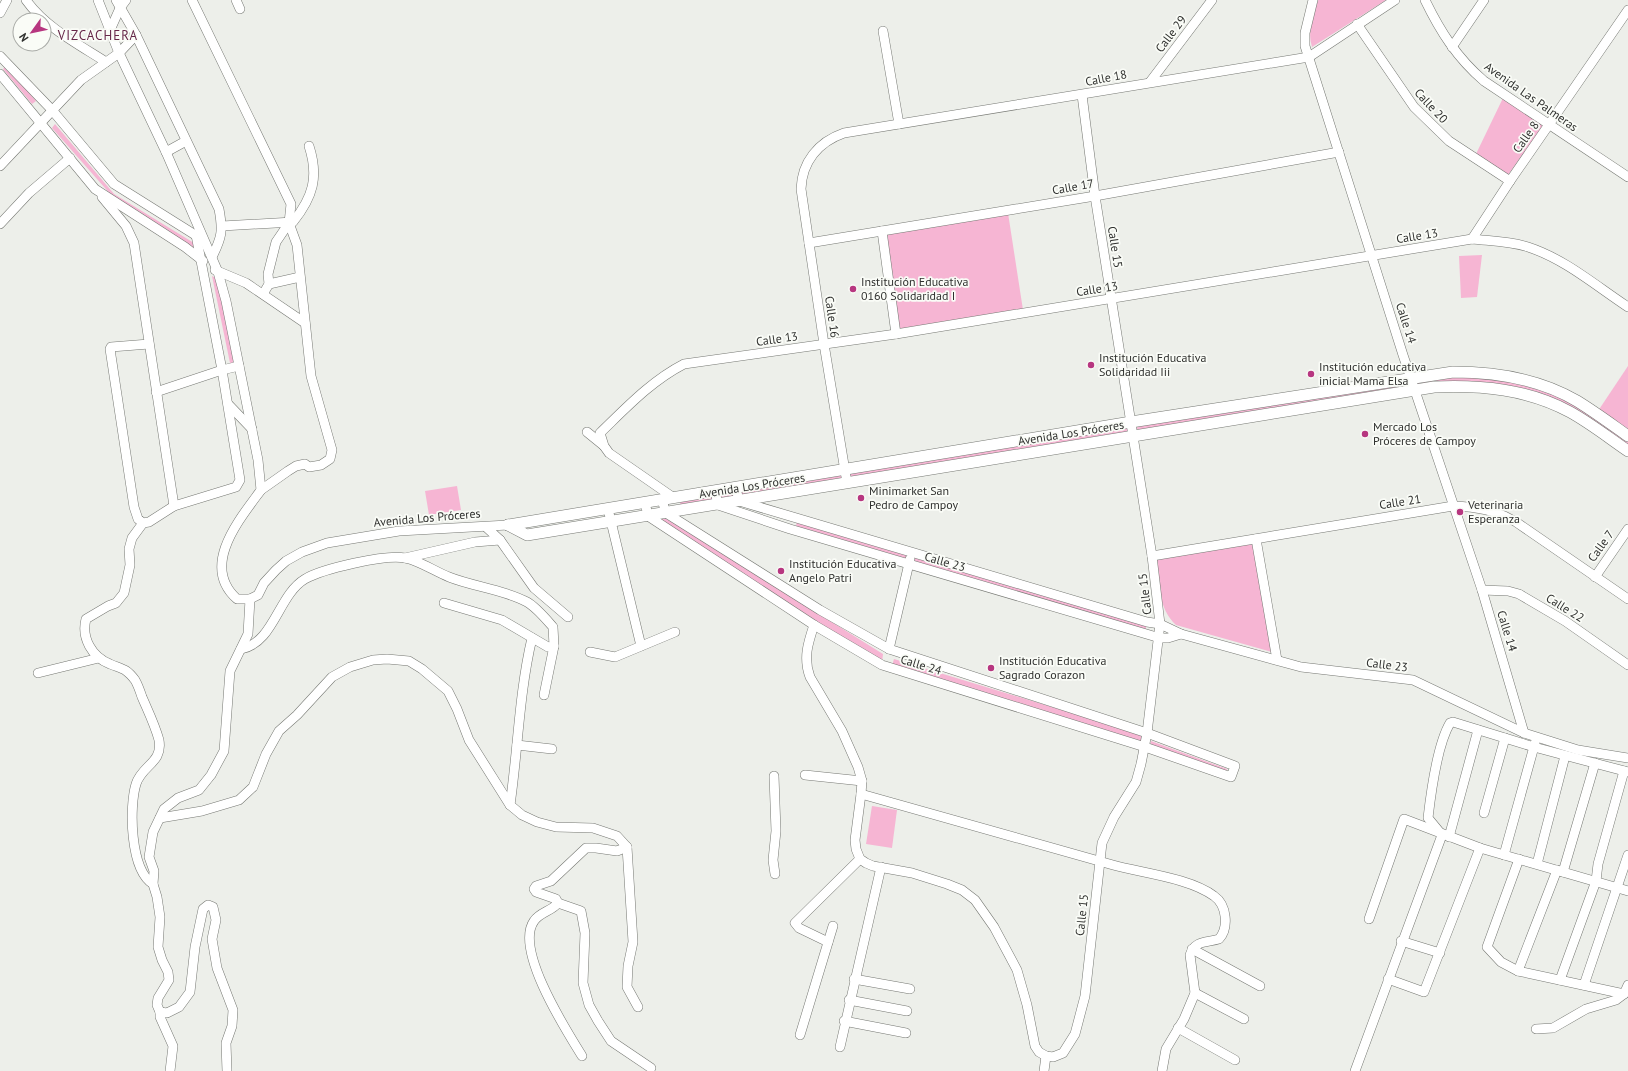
<svg xmlns="http://www.w3.org/2000/svg" width="1628" height="1071" viewBox="0 0 1628 1071" font-family="'PT Sans',sans-serif">
<rect width="100%" height="100%" fill="#edefea"/>
<!-- green -->
<g fill="#f6b5d3">
<path d="M 1318,0 L 1386,0 L 1312,47 C 1307,31 1313,16 1318,0 Z"/>
<path d="M 6,66 L 36,101 L 32,104 L 3,69 Z"/>
<path d="M 1503,98 L 1544,124 L 1508,175 L 1476,154 Z"/>
<path d="M 55,124 L 114,194 L 194,243 L 195,249 L 112,196 L 52,128 Z"/>
<path d="M 1008,213 L 1023,310 L 899,331 L 886,234 Z"/>
<path d="M 1482,255 L 1477,297 L 1461,298 L 1459,256 Z"/>
<path d="M 212,276 L 218,279 L 236,362 L 230,363 Z"/>
<path d="M 1628,366 L 1628,431 L 1598,411 Z"/>
<path d="M 1453,374 L 1524,383 L 1560,397 L 1628,439 L 1628,448 L 1521,390 L 1417,384 L 1418,378 Z"/>
<path d="M 1407,380 L 1410,386 L 1138,431 L 1137,428 L 1138,425 Z"/>
<path d="M 1128,426 L 1129,434 L 850,479 L 849,473 Z"/>
<path d="M 842,473 L 844,480 L 681,506 L 680,503 L 682,500 Z"/>
<path d="M 457,486 L 461,510 L 429,515 L 425,491 Z"/>
<path d="M 662,519 L 667,519 L 883,654 L 882,662 L 658,524 Z"/>
<path d="M 797,520 L 909,553 L 908,559 L 796,527 Z"/>
<path d="M 1253,542 L 1272,652 L 1176,625 C 1158,608 1159,583 1155,560 Z"/>
<path d="M 915,555 L 1146,625 L 1146,629 L 1144,630 L 913,562 Z"/>
<path d="M 894,659 L 1144,735 L 1142,742 L 892,666 Z"/>
<path d="M 1151,741 L 1227,769 L 1226,773 L 1150,746 Z"/>
<path d="M 872,806 L 897,810 L 892,848 L 866,844 Z"/>
</g>
<g fill="none" stroke-linecap="round" stroke-linejoin="round">
<!-- minor casing -->
<g stroke="#767873" stroke-width="10">
<g id="minor">
<path d="M 26,0 C 45,27 78,44 106,62"/>
<path d="M 98,0 L 119,53 L 166,152 L 218,272 L 226,301 L 258,460 L 261,490 C 239,520 200,566 237,599 L 250,599 L 258,595 L 264,583 L 276,570 L 286,561 L 302,552 L 327,543 L 399,531 L 508,525"/>
<path d="M 116,0 L 136,35 L 219,209 C 223,231 222,237 212,257"/>
<path d="M 192,0 L 291,204 L 289,223 L 297,245 L 311,376 L 332,450 L 330,459 L 321,465 L 309,467 L 305,464 L 296,466 L 288,471 L 261,490"/>
<path d="M 236,0 L 240,9"/>
<path d="M 1313,0 L 1305,33 L 1305,46 L 1403,355 L 1482,590 L 1524,733"/>
<path d="M 1425,0 C 1440,31 1457,58 1484,81 L 1628,177"/>
<path d="M 0,13 L 7,0"/>
<path d="M 1357,24 L 1414,107 L 1449,141 L 1510,181"/>
<path d="M 111,28 L 120,8 L 126,0"/>
<path d="M 883,31 L 899,124"/>
<path d="M 1452,47 L 1484,0"/>
<path d="M 0,56 L 52,110 L 114,184 L 200,238"/>
<path d="M 0,74 L 95,189 L 185,247 L 203,261"/>
<path d="M 1150,82 L 1212,0"/>
<path d="M 166,152 L 186,141"/>
<path d="M 0,166 L 81,80 L 119,53 L 136,35"/>
<path d="M 102,197 L 126,226 L 134,243 L 174,506"/>
<path d="M 0,224 L 29,193 L 70,158"/>
<path d="M 222,226 L 293,222 C 313,197 319,177 309,146"/>
<path d="M 882,231 L 896,334"/>
<path d="M 1472,239 L 1510,181 L 1628,10"/>
<path d="M 809,243 L 1095,196 L 1339,152"/>
<path d="M 215,270 L 246,283 L 305,323"/>
<path d="M 269,284 L 300,277"/>
<path d="M 263,294 L 269,284 L 268,274 L 276,242 L 289,223"/>
<path d="M 149,344 L 111,347 L 110,349 L 134,507 L 138,519 L 143,523 L 149,522 L 174,506 L 236,487 L 240,480 L 222,370 L 196,235"/>
<path d="M 156,392 L 222,370 L 239,366"/>
<path d="M 228,404 L 252,429"/>
<path d="M 587,432 L 603,445"/>
<path d="M 847,483 L 824,344 L 801,189 C 802,162 818,142 844,133 L 1309,57 L 1395,0"/>
<path d="M 736,488 L 739,501 L 1147,622 L 1160,624 L 1181,634 L 1301,667 L 1413,680 L 1524,733 L 1578,750 L 1628,758"/>
<path d="M 715,491 L 718,505 L 790,529 L 1160,638 L 1168,638 L 1181,634"/>
<path d="M 674,498 L 609,453 L 604,446 L 600,433 C 626,408 651,381 684,364 L 896,334 L 1472,239 C 1490,241 1510,241 1528,247 C 1565,259 1596,286 1628,307"/>
<path d="M 645,502 L 648,516 L 814,625 L 882,665 L 1145,747 L 1231,777 L 1235,766 L 1147,733 L 889,649 L 820,610 L 666,513 L 662,500"/>
<path d="M 608,509 L 641,646"/>
<path d="M 143,523 L 132,538 L 129,549 L 130,565 L 124,593 L 116,603 L 108,606 L 86,619 C 81,638 92,657 110,664 C 122,669 126,668 135,680 C 138,685 140,691 142,697 C 148,711 155,725 159,740 C 163,763 142,765 136,784 C 129,807 130,870 153,884"/>
<path d="M 486,527 L 500,540 L 534,588 L 568,617"/>
<path d="M 1256,539 L 1277,660"/>
<path d="M 1152,556 L 1453,506 C 1477,507 1496,510 1516,522 L 1628,599"/>
<path d="M 405,558 L 475,542 L 500,540"/>
<path d="M 1595,577 L 1628,529"/>
<path d="M 1482,590 L 1508,591 L 1519,594 L 1565,621 L 1628,665"/>
<path d="M 814,625 C 808,643 803,658 810,677 L 842,731 L 858,767 L 862,781 L 861,794 L 855,840 L 856,849 L 860,859 L 866,863 L 873,866 L 912,873 L 947,884 L 962,890 L 975,900 L 994,927 L 1017,970 L 1027,1005 L 1035,1046 L 1039,1052 L 1046,1056 L 1053,1057 L 1063,1053 L 1075,1034 L 1085,996 L 1102,843 L 1114,817 L 1136,782 L 1141,764 L 1147,733 L 1160,624 L 1152,556 L 1095,196 L 1082,95"/>
<path d="M 241,649 C 274,643 278,595 305,579 C 322,569 385,554 405,558 C 418,560 436,572 449,577 C 474,587 503,589 527,602 C 536,607 546,619 553,627 L 554,646 L 548,647 L 502,620 L 444,603"/>
<path d="M 889,649 L 910,559"/>
<path d="M 590,652 L 615,657 L 675,632"/>
<path d="M 38,673 L 99,658"/>
<path d="M 544,695 L 554,646"/>
<path d="M 517,745 L 552,749"/>
<path d="M 805,775 L 862,781"/>
<path d="M 774,776 L 776,831 L 773,860 L 775,874"/>
<path d="M 861,794 C 945,818 1029,842 1113,865 C 1142,873 1190,878 1214,896 C 1227,905 1229,928 1219,939 C 1206,943 1195,940 1190,955 L 1195,993 L 1184,1019 L 1166,1049 L 1162,1071"/>
<path d="M 510,805 C 518,750 519,693 532,638"/>
<path d="M 1484,813 L 1505,738"/>
<path d="M 160,818 L 202,811 L 239,800 L 253,787 L 266,754 L 279,731 L 297,715 L 332,677 L 350,667 L 373,660 L 387,659 L 409,661 L 422,669 L 448,691 L 457,709 L 469,740 L 510,805 L 522,815 L 537,822 L 556,827 L 593,828 L 617,836 L 627,847 L 633,942 L 628,966 L 627,987 L 638,1007"/>
<path d="M 1449,837 L 1478,730"/>
<path d="M 1504,855 L 1535,743"/>
<path d="M 1519,859 L 1487,947 L 1501,962 L 1518,971 L 1624,994"/>
<path d="M 1537,864 L 1565,756"/>
<path d="M 1563,872 L 1595,763"/>
<path d="M 558,903 L 581,911 L 585,933 L 583,983 L 589,1005 L 598,1021 L 611,1041 L 651,1068"/>
<path d="M 1369,919 L 1404,819 L 1480,848 L 1628,891"/>
<path d="M 1401,941 L 1440,953"/>
<path d="M 828,942 L 799,928 L 795,923 L 860,859"/>
<path d="M 1192,949 L 1260,986"/>
<path d="M 1518,971 L 1557,870"/>
<path d="M 854,979 L 910,989"/>
<path d="M 1388,979 L 1424,992 L 1480,848"/>
<path d="M 1560,980 L 1596,881 L 1598,864 L 1624,771"/>
<path d="M 1584,985 L 1628,855"/>
<path d="M 1195,993 L 1244,1019"/>
<path d="M 849,1000 L 907,1011"/>
<path d="M 160,1012 L 160,1017 L 173,1046 L 170,1071"/>
<path d="M 844,1021 L 906,1033"/>
<path d="M 1178,1028 L 1235,1060"/>
<path d="M 1536,1029 L 1553,1028 L 1586,1009 L 1616,1000 L 1624,994 L 1628,985"/>
<path d="M 800,1035 L 833,926"/>
<path d="M 840,1047 L 881,867"/>
<path d="M 582,1056 C 566,1030 514,949 534,921 C 540,912 552,911 558,903 L 556,899 L 536,892 L 534,889 L 536,886 L 551,881 L 586,848 L 596,848 L 617,851 L 627,847"/>
<path d="M 227,1071 L 226,1043 L 232,1026 L 233,1010 L 217,968 L 212,939 L 216,920 L 213,907 L 208,905 L 203,909 L 195,947 L 190,992 L 179,1007 L 167,1013 L 160,1012 L 157,1005 L 158,998 L 169,980 L 168,972 L 162,960 L 158,947 L 160,917 L 157,897 L 153,884 L 154,871 L 149,857 L 153,832 L 164,809 L 178,798 L 199,790 L 211,775 L 224,751 L 230,671 L 248,634 L 250,599"/>
<path d="M 1044,1071 L 1046,1056"/>
<path d="M 1355,1071 L 1442,835 L 1428,818 C 1431,792 1437,745 1450,723 L 1453,722 L 1534,747 L 1628,772"/>
</g>
</g>
<!-- major casing -->
<g stroke="#767873" stroke-width="12">
<g id="major">
<path d="M 508,525 L 527,535 L 1434,387 C 1481,385 1528,389 1570,412 C 1590,423 1609,438 1628,451"/>
<path d="M 508,525 L 1131,422 L 1453,372 C 1496,372 1540,379 1577,401 C 1595,412 1611,424 1628,436"/>
</g>
</g>
<!-- minor -->
<use href="#minor" stroke="#fff" stroke-width="9"/>
<!-- major -->
<use href="#major" stroke="#fff" stroke-width="11"/>
</g>
<!-- markers -->
<g fill="#b73680" stroke="#fafcf7" stroke-width="1.5">
<circle cx="853" cy="289" r="4"/>
<circle cx="1091" cy="365" r="4"/>
<circle cx="1311" cy="374" r="4"/>
<circle cx="1365" cy="434" r="4"/>
<circle cx="861" cy="498" r="4"/>
<circle cx="1460" cy="512" r="4"/>
<circle cx="781" cy="571" r="4"/>
<circle cx="991" cy="668" r="4"/>
</g>
<g text-anchor="middle" stroke-width="3.5" stroke-linejoin="round" paint-order="stroke">
<!-- street labels -->
<g font-size="12" fill="#30312f" stroke="#fafcf7">
<text transform="translate(1171 34) rotate(-53)" y="4">Calle 29</text>
<text transform="translate(1106 78) rotate(-11)" y="4">Calle 18</text>
<text transform="translate(1531 97) rotate(35)" y="4">Avenida Las Palmeras</text>
<text transform="translate(1431 106) rotate(47)" y="4">Calle 20</text>
<text transform="translate(1526 137) rotate(-55)" y="4">Calle 8</text>
<text transform="translate(1073 187) rotate(-10)" y="4">Calle 17</text>
<text transform="translate(1417 236) rotate(-9)" y="4">Calle 13</text>
<text transform="translate(1115 247) rotate(81)" y="4">Calle 15</text>
<text transform="translate(1097 289) rotate(-9)" y="4">Calle 13</text>
<text transform="translate(832 317) rotate(82)" y="4">Calle 16</text>
<text transform="translate(1406 323) rotate(72)" y="4">Calle 14</text>
<text transform="translate(777 339) rotate(-8)" y="4">Calle 13</text>
<text transform="translate(1071 433) rotate(-9)" y="4">Avenida Los Próceres</text>
<text transform="translate(752 486) rotate(-9)" y="4">Avenida Los Próceres</text>
<text transform="translate(1400 502) rotate(-9)" y="4">Calle 21</text>
<text transform="translate(427 518) rotate(-5)" y="4">Avenida Los Próceres</text>
<text transform="translate(1601 546) rotate(-55)" y="4">Calle 7</text>
<text transform="translate(945 562) rotate(16)" y="4">Calle 23</text>
<text transform="translate(1145 594) rotate(-97)" y="4">Calle 15</text>
<text transform="translate(1565 608) rotate(32)" y="4">Calle 22</text>
<text transform="translate(1507 631) rotate(73)" y="4">Calle 14</text>
<text transform="translate(921 665) rotate(17)" y="4">Calle 24</text>
<text transform="translate(1387 665) rotate(7)" y="4">Calle 23</text>
<text transform="translate(1082 915) rotate(-84)" y="4">Calle 15</text>
</g>
<!-- poi labels -->
<g font-size="12" fill="#30312f" stroke="#fafcf7" text-anchor="start">
<text x="861" y="286">Institución Educativa<tspan x="861" dy="14">0160 Solidaridad I</tspan></text>
<text x="1099" y="362">Institución Educativa<tspan x="1099" dy="14">Solidaridad Iii</tspan></text>
<text x="1319" y="371">Institución educativa<tspan x="1319" dy="14">inicial Mama Elsa</tspan></text>
<text x="1373" y="431">Mercado Los<tspan x="1373" dy="14">Próceres de Campoy</tspan></text>
<text x="869" y="495">Minimarket San<tspan x="869" dy="14">Pedro de Campoy</tspan></text>
<text x="1468" y="509">Veterinaria<tspan x="1468" dy="14">Esperanza</tspan></text>
<text x="789" y="568">Institución Educativa<tspan x="789" dy="14">Angelo Patri</tspan></text>
<text x="999" y="665">Institución Educativa<tspan x="999" dy="14">Sagrado Corazon</tspan></text>
</g>
<!-- neighbourhood labels -->
<g font-size="13" letter-spacing="1" fill="#662749" stroke="#fafcf7">
<text x="98" y="40">VIZCACHERA</text>
</g>
</g>
<!-- north arrow -->
<g transform="translate(32 32) rotate(237)"><circle r="19" fill="#fafcf7" stroke="#a9aba7"/>
<path d="M0-3L7 15L0 10L-7 15Z" fill="#b73680"/>
<text y="-6" font-size="11" font-weight="bold" text-anchor="middle" fill="#30312f">N</text>
</g>
</svg>
